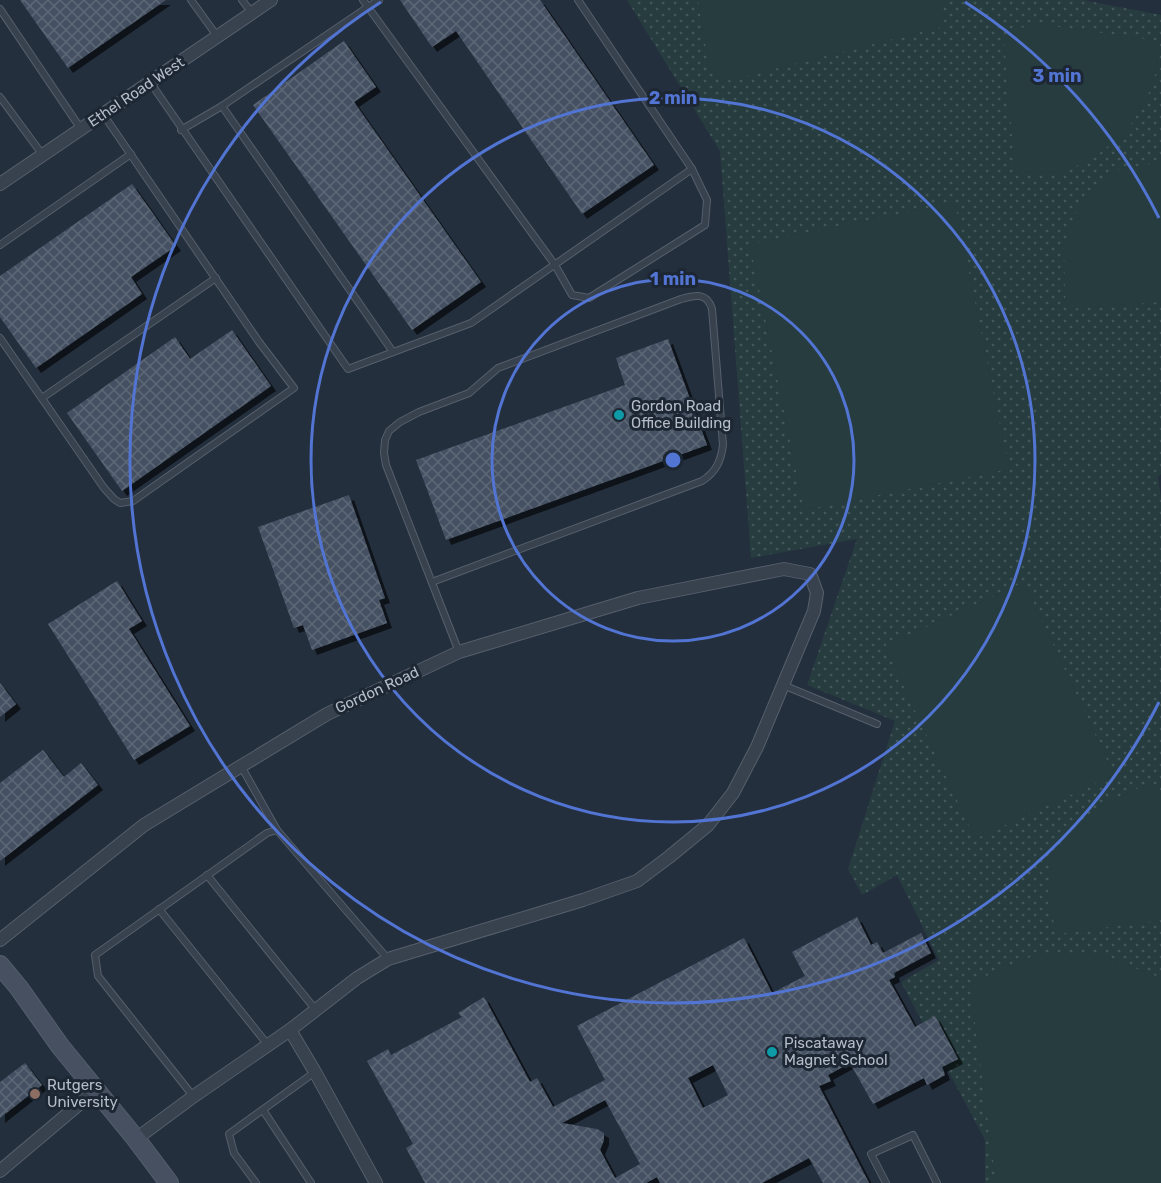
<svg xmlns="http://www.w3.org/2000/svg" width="1161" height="1183" viewBox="0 0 1161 1183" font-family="Rubik,sans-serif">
<defs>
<pattern id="green-dots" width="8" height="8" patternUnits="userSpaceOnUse" patternTransform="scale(1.5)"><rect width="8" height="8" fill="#263c3f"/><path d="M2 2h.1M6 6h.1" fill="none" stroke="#435659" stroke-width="1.8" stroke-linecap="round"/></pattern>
<pattern id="building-cross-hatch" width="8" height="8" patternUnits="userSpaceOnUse" patternTransform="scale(1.5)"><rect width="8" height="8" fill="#455162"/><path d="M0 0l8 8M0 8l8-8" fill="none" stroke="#5d6877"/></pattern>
<filter id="shadow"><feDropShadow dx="5" dy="5" stdDeviation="0" flood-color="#0009"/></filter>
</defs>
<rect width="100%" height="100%" fill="#242f3e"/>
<!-- green -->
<path fill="url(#green-dots)" d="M 627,0 L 1083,0 L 1161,15 L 1161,474 L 1158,477 L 1161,498 L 1161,1183 L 985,1183 L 985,1140 L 901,982 L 939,960 L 897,875 L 862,895 L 848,869 L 895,721 L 807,685 L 857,539 L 751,558 L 720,151 Z"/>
<!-- pitch -->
<g fill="#263c3f">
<path d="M 698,0 L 941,0 L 945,26 L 726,81 L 710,73 Z"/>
<path d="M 1030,23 L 1160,41 L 1157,69 L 1146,101 L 1127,130 L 1095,157 L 1061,173 L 1015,172 L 1004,40 Z"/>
<path d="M 1161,162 L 1161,302 L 1066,309 L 1065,291 L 1064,246 L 1080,203 L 1115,171 Z"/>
<path d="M 955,203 L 1009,469 L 804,510 L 750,244 Z"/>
<path d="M 1024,582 L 1114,775 L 975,839 L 885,646 Z"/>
<path d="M 1158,784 L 1161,795 L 1161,920 L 1058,934 L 1048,905 L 1050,863 L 1070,830 L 1100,805 L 1141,787 Z"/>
<path d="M 1035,955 L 1101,955 L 1161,978 L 1161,1183 L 996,1183 L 970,985 L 994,972 Z"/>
</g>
<!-- building -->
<g fill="url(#building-cross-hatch)" fill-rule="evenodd" filter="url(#shadow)">
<path d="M 20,0 L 166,0 L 68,68 Z"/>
<path d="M 400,0 L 540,0 L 654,165 L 582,214 L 456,31 L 432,47 Z"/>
<path d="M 344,41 L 376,87 L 354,102 L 481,282 L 412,330 L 253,105 Z"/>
<path d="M 132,184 L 176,246 L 131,277 L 142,294 L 36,368 L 0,317 L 0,276 Z"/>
<path d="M 232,330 L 271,386 L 122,491 L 67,413 L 175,337 L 190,359 Z"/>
<path d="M 668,339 L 707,445 L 446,540 L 416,460 L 625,385 L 616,358 Z"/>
<path d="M 349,495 L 385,598 L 379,600 L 387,623 L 312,650 L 303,625 L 294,628 L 258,527 Z"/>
<path d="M 117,581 L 142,621 L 129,629 L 190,726 L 134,760 L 48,624 Z"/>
<path d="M 0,683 L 16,704 L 0,717 Z"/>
<path d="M 43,750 L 64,777 L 81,763 L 98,785 L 0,861 L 0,783 Z"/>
<path d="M 857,917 L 871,945 L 877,942 L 883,953 L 921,933 L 931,953 L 894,973 L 895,977 L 889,980 L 915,1027 L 935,1016 L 958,1059 L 942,1067 L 945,1075 L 927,1085 L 924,1078 L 873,1104 L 850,1063 L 828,1075 L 831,1081 L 819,1086 L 869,1183 L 823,1183 L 809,1158 L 762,1183 L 660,1183 L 657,1177 L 646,1183 L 425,1183 L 406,1148 L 413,1144 L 367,1061 L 388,1049 L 391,1055 L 462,1017 L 458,1013 L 484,997 L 530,1082 L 537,1078 L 553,1107 L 605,1080 L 577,1026 L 744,938 L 772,993 L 805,976 L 792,952 ZM 713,1065 L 728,1095 L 703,1108 L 688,1078 ZM 605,1100 L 640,1164 L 615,1178 L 600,1150 L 604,1140 L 604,1133 L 597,1129 L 562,1123 Z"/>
<path d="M 25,1063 L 42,1085 L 0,1118 L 0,1082 Z"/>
</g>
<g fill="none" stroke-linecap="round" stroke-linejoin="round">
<!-- lane casing -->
<g stroke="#565f6c" stroke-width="8">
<g id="lane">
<path d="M 191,0 L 217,36"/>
<path d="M 242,0 L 252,13"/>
<path d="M 379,0 L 368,7 L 555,265 L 572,295 L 589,298 L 705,225 L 707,200 L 692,169"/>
<path d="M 0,9 L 81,129"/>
<path d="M 150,82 L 348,369 L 471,323 L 692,169 L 578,0"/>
<path d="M 0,97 L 42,154"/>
<path d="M 222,106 L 368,7 L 363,0"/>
<path d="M 181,130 L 222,106 L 393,352"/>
<path d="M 0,245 L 131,154"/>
<path d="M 0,338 L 104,488 L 114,499 L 120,503 L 133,501 L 294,388 L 259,342 L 103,114"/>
<path d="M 42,398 L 216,278"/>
<path d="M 432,582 L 702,481 C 716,472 721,461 723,445 L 712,309 C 707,292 695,295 681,299 L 498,368 L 469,393 L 419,412 L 400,422 L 389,431 L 385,440 L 384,453 L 386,465 L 459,652"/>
<path d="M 783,685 L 877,724"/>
<path d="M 241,766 L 277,830"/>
<path d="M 207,875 L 315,1009"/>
<path d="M 159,909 L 268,1045"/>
<path d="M 193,1096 L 98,976 L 95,955 L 267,833 L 277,830 L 388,959"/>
<path d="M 263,1110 L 311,1183"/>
<path d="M 256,1183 L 234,1153 L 229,1134 L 315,1072"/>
<path d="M 886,1183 L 871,1154 L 913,1135 L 937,1183"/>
</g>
</g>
<!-- street casing -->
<g stroke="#565f6c" stroke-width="14">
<g id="street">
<path d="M 0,184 L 271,0"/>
<path d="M 0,940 L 144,825 L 327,714 L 459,652 L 638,598 L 784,569 L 810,574 L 817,593 L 814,611 L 757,747 L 733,793 L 708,825 L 669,857 L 637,881 L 583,900 L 388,959 L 357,978 L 290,1030 L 194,1096 L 136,1139"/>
<path d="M 290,1030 L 315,1072 L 376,1183"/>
<path d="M 0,1171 L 96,1090"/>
</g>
</g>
<!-- secondary casing -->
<g stroke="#565f6c" stroke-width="20">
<path id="secondary" d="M 0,965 L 19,988 L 60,1046 L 136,1139 L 169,1183"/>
</g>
<!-- lane -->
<use href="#lane" stroke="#38414e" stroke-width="6"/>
<!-- street -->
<use href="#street" stroke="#38414e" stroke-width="12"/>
<!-- secondary -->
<use href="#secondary" stroke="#465061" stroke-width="18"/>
</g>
<!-- distance rings -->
<g fill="none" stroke="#5274d3" stroke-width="3">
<circle cx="673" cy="460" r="181"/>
<circle cx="673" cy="460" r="362"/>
<path d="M1159 702A543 543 0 1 1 381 2M965 2A543 543 0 0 1 1159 218"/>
</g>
<!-- markers -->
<g fill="#0f9aa8" stroke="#1d2633" stroke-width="2">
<circle cx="619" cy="415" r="6"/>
<circle cx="772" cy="1052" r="6"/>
</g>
<circle fill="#8d6e63" stroke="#1d2633" stroke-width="2" cx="35" cy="1094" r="6"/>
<g text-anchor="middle" stroke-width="6" stroke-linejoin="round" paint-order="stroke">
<!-- street labels -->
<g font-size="15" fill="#b4bcc9" stroke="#1d2633">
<text transform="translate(136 92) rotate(-34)" y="5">Ethel Road West</text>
<text transform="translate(377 690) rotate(-25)" y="5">Gordon Road</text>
</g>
<!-- poi labels -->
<g font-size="15" fill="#b4bcc9" stroke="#1d2633" text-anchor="start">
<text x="631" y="411">Gordon Road<tspan x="631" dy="17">Office Building</tspan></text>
<text x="784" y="1048">Piscataway<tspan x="784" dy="17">Magnet School</tspan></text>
<text x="47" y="1090">Rutgers<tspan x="47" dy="17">University</tspan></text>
</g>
</g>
<circle cx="673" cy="460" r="9" fill="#5274d3" stroke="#1d2633" stroke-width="3"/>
<g font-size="18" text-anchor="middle" font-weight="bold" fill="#5274d3" stroke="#1d2633" stroke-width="6" stroke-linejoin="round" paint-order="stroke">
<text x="1057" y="82">3 min</text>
<text x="673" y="104">2 min</text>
<text x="673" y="285">1 min</text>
</g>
</svg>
